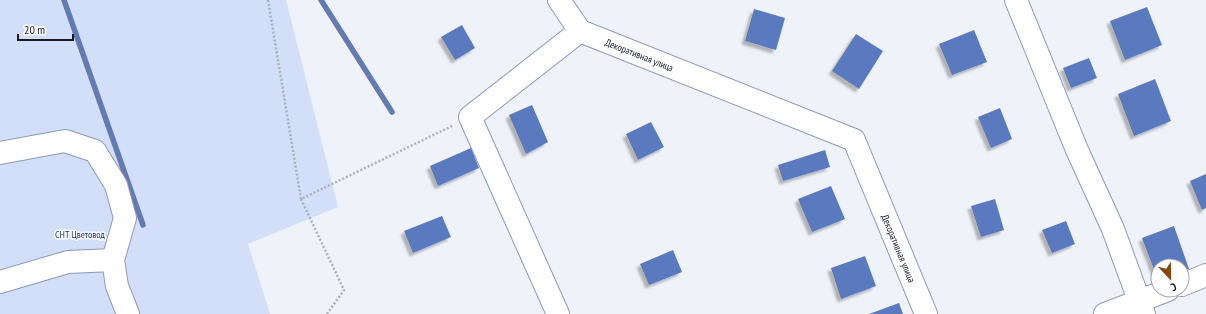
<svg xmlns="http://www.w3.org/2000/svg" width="1206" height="314" viewBox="0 0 1206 314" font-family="'PT Sans Narrow',sans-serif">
<defs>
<filter id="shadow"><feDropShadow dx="-3.5" dy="3.5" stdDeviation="1" flood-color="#0004"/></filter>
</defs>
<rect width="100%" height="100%" fill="#eff3f9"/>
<!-- green -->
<path fill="#d3dff9" d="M 0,0 L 286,0 L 338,207 L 248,244 L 270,314 L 0,314 Z"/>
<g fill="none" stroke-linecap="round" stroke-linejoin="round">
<!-- stream -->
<g stroke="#637bb2" stroke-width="5.5">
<path d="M 64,0 L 143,225"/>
<path d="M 321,0 L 392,112"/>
</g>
</g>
<!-- building -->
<g fill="#5a79be" filter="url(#shadow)">
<path d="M 1147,7 L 1162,45 L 1125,60 L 1110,21 Z"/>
<path d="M 754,9 L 785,18 L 776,50 L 745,41 Z"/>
<path d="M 462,25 L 475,48 L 455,60 L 441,37 Z"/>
<path d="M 974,30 L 987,62 L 952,75 L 939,44 Z"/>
<path d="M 856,34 L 883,51 L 859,89 L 832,71 Z"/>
<path d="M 1089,58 L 1097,78 L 1071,88 L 1063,68 Z"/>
<path d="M 1155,79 L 1171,121 L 1134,136 L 1118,94 Z"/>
<path d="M 532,105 L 548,142 L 526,154 L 509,115 Z"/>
<path d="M 1000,108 L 1012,139 L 991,148 L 978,117 Z"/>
<path d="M 651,122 L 664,147 L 638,160 L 626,134 Z"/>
<path d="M 471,148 L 479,168 L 438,186 L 430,166 Z"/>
<path d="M 825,150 L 830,167 L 783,181 L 778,165 Z"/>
<path d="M 1206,174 L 1206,208 L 1202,210 L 1190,181 Z"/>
<path d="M 831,186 L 845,219 L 812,232 L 798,199 Z"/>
<path d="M 995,199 L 1004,230 L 981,237 L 971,206 Z"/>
<path d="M 442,216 L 451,237 L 413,253 L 404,231 Z"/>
<path d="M 1066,221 L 1075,244 L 1052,253 L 1042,230 Z"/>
<path d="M 1174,226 L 1189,269 L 1182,271 L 1182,266 L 1158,266 L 1158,280 L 1142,238 Z"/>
<path d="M 673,250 L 682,272 L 649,285 L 640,264 Z"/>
<path d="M 865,256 L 876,286 L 841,299 L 831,268 Z"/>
<path d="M 899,303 L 903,314 L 869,314 Z"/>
</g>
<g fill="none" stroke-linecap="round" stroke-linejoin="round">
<!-- minor casing -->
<g stroke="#8c99b6" stroke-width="24">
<g id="minor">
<path d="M 559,0 L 580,31"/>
<path d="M 1016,0 L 1077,150 L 1113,229 L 1144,314"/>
<path id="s1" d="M 580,31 L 854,140 L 926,314"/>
<path d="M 0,153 L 65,141 L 95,151 L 116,185 L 125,218 L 113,260 L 117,286 L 128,314"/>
<path d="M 0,282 L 68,262 L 113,260"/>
<path d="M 1182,285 L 1206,275"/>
<path d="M 558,314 L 470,117 L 580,31"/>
<path d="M 1105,314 L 1168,290"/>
</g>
</g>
<!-- path -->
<g stroke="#acb0b8" stroke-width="2.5" stroke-dasharray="2 2" stroke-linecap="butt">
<path d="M 268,0 L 301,199"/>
<path d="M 327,314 L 344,290 L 301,199 L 452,126"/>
</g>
<!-- minor -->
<use href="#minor" stroke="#fff" stroke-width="22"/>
</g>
<g text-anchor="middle" stroke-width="3" stroke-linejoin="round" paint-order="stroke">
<!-- street labels -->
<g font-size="10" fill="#151a25" stroke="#fff">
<text dy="4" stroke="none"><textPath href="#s1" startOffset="64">Декоративная улица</textPath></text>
<text dy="4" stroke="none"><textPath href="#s1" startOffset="412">Декоративная улица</textPath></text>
</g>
<!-- park labels -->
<g font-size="10" fill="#163386" stroke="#fff">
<text x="80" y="238">СНТ Цветовод</text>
</g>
</g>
<!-- north arrow -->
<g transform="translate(1170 278) rotate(158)"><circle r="19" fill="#ffffff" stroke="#a1a3a8"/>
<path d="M0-3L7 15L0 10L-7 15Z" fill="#86460d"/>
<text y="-6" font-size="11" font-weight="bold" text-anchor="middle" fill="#151a25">С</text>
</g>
<!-- scale -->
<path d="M18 34v6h55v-6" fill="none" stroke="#151a25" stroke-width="2"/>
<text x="24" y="34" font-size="12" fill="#151a25" stroke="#ffffff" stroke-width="3" paint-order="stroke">20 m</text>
</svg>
